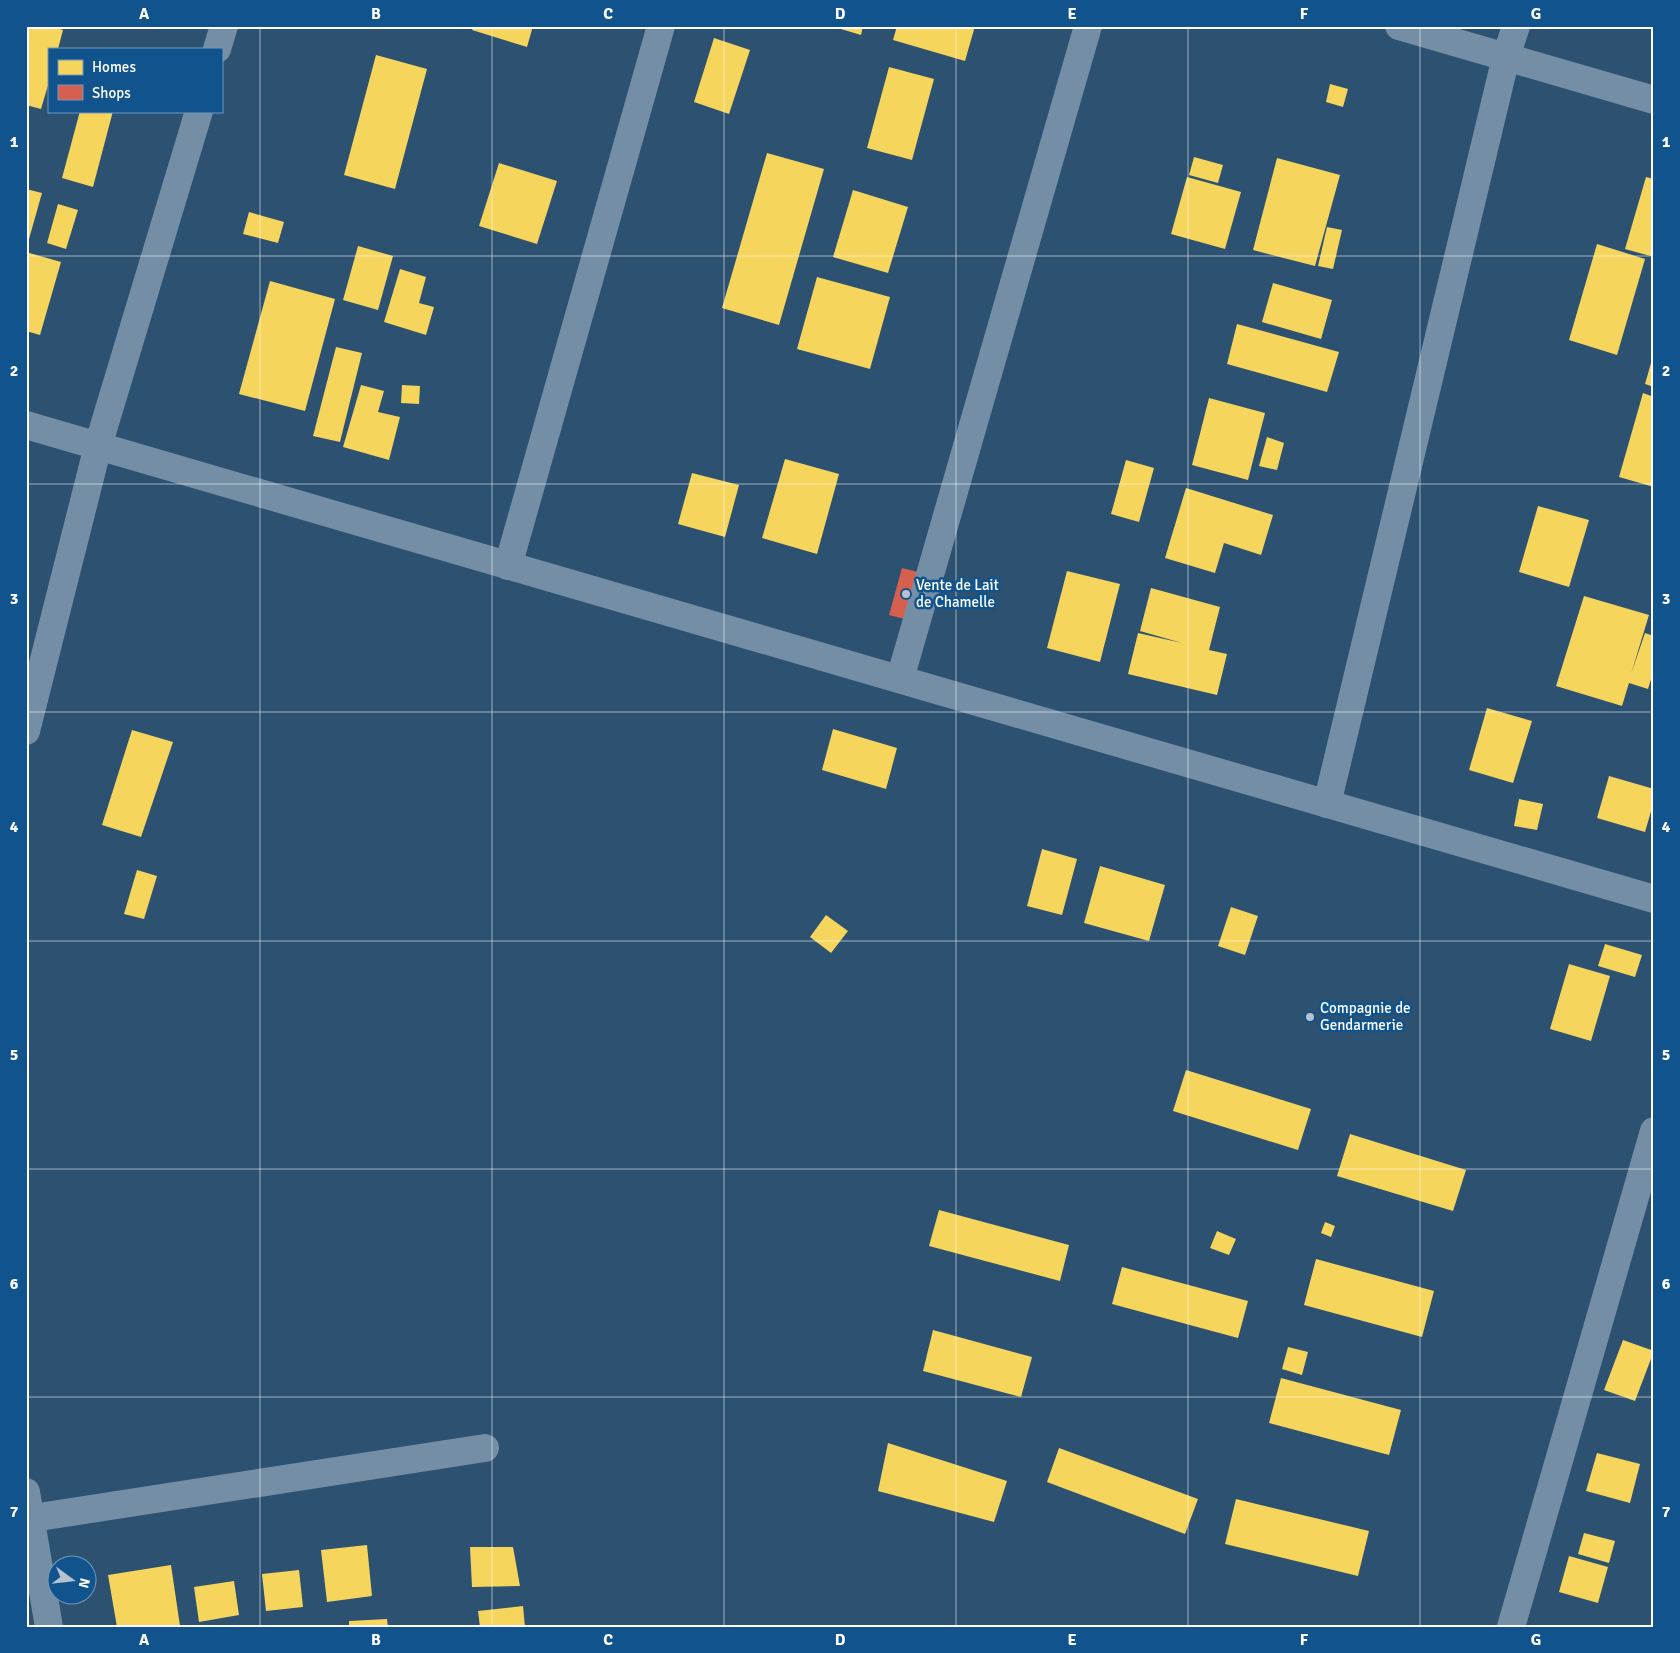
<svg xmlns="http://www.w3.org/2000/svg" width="1680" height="1653" viewBox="0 0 1680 1653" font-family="Signika,sans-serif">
<rect width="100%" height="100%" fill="#2d5171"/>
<!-- homes -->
<g fill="#f6d55c">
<path d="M 26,26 L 50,26 L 63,30 L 58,49 L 49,49 L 49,82 L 41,109 L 26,105 Z"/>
<path d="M 473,26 L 533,26 L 527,47 L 472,30 Z"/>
<path d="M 831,26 L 863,26 L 861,35 Z"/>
<path d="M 897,26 L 975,26 L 965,61 L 893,40 Z"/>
<path d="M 714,38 L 750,50 L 729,114 L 694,102 Z"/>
<path d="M 376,55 L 427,69 L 395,189 L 344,175 Z"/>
<path d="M 889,67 L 934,79 L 912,160 L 867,148 Z"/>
<path d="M 1330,84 L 1348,89 L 1343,107 L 1326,102 Z"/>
<path d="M 80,111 L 113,111 L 93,187 L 62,178 Z"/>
<path d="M 767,153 L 824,169 L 779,325 L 722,308 Z"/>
<path d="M 1194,157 L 1223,165 L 1218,183 L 1189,175 Z"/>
<path d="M 1277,158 L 1340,175 L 1315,266 L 1253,250 Z"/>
<path d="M 499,163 L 557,181 L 537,244 L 479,226 Z"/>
<path d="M 1187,177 L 1241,192 L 1225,249 L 1171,234 Z"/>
<path d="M 1646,177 L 1654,179 L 1654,257 L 1625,249 Z"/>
<path d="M 26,189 L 42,193 L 29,239 L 26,238 Z"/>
<path d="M 853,190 L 908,207 L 888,273 L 833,257 Z"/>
<path d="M 58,204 L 78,210 L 66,249 L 47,243 Z"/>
<path d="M 249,212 L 284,222 L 278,243 L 243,234 Z"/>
<path d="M 1327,227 L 1342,230 L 1333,269 L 1318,266 Z"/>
<path d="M 1597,244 L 1645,259 L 1617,355 L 1569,340 Z"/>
<path d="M 358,246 L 393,256 L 378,310 L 343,300 Z"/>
<path d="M 26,252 L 61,262 L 40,335 L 26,331 Z"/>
<path d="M 400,269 L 426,277 L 419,303 L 434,307 L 426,335 L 384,322 Z"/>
<path d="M 817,277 L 890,297 L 870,369 L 797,349 Z"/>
<path d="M 270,281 L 335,299 L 305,411 L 239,394 Z"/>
<path d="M 1273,283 L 1332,300 L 1321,339 L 1262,322 Z"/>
<path d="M 1237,324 L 1339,352 L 1327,392 L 1227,364 Z"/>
<path d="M 336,347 L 362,353 L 340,442 L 313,436 Z"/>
<path d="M 1653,356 L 1654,356 L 1654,387 L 1645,384 Z"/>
<path d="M 361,385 L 384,391 L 378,412 L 400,417 L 389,460 L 343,447 Z"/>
<path d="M 402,385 L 420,386 L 419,404 L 401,403 Z"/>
<path d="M 1643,393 L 1654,397 L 1654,487 L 1619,477 Z"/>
<path d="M 1209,398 L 1265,413 L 1248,480 L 1192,465 Z"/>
<path d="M 1267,437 L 1284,443 L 1277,470 L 1259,466 Z"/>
<path d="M 785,459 L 839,474 L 817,554 L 762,538 Z"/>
<path d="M 1126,460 L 1154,468 L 1139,522 L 1111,514 Z"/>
<path d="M 692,473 L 739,485 L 725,537 L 678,524 Z"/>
<path d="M 1186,488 L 1273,515 L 1261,555 L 1224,543 L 1215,573 L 1165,558 Z"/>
<path d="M 1538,506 L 1589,520 L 1569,587 L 1519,572 Z"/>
<path d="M 1067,571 L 1120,584 L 1100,662 L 1047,648 Z"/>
<path d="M 1151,588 L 1220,607 L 1209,650 L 1227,654 L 1217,695 L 1128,674 L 1138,633 L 1182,643 L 1140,631 Z"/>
<path d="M 1584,596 L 1649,615 L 1631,674 L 1645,633 L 1654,636 L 1654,670 L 1648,689 L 1629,683 L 1622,706 L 1556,686 Z"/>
<path d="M 1487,708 L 1532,721 L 1513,783 L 1469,770 Z"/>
<path d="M 833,729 L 897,748 L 886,789 L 822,770 Z"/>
<path d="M 132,730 L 173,742 L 141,837 L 102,825 Z"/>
<path d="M 1609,776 L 1654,789 L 1654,801 L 1645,832 L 1597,818 Z"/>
<path d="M 1519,799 L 1543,804 L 1537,830 L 1514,826 Z"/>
<path d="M 1042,849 L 1077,859 L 1062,915 L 1027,906 Z"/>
<path d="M 1100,866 L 1165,885 L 1149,941 L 1084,923 Z"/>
<path d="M 137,870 L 157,876 L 144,919 L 124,914 Z"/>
<path d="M 1231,907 L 1258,916 L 1245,955 L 1218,946 Z"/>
<path d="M 826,915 L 848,931 L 831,953 L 810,937 Z"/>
<path d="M 1605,944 L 1642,955 L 1635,977 L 1598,966 Z"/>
<path d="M 1569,964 L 1610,976 L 1591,1041 L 1550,1029 Z"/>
<path d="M 1186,1070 L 1311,1109 L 1298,1150 L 1173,1111 Z"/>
<path d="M 1350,1134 L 1466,1170 L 1453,1211 L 1337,1176 Z"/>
<path d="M 939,1210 L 1069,1245 L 1060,1281 L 929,1246 Z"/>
<path d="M 1325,1222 L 1335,1226 L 1331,1237 L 1321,1233 Z"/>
<path d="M 1217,1231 L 1236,1239 L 1229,1255 L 1210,1248 Z"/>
<path d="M 1316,1259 L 1434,1291 L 1422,1337 L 1304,1305 Z"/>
<path d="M 1122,1267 L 1248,1301 L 1238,1338 L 1112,1304 Z"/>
<path d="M 933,1330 L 1032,1357 L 1021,1397 L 923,1371 Z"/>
<path d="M 1623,1340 L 1654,1351 L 1635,1401 L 1604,1390 Z"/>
<path d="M 1288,1347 L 1308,1352 L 1302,1375 L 1282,1369 Z"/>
<path d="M 1281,1378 L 1401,1410 L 1389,1455 L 1269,1423 Z"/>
<path d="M 888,1443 L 1007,1481 L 994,1522 L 878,1491 Z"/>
<path d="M 1059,1448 L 1198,1499 L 1185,1534 L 1047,1482 Z"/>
<path d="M 1597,1453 L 1640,1464 L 1630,1503 L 1586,1491 Z"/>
<path d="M 1236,1499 L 1369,1531 L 1358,1576 L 1225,1544 Z"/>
<path d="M 1584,1533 L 1615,1541 L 1609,1563 L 1578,1554 Z"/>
<path d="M 367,1545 L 372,1596 L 327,1602 L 321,1550 Z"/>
<path d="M 470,1547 L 513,1547 L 520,1586 L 472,1587 Z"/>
<path d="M 1569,1556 L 1608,1567 L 1598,1603 L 1559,1592 Z"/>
<path d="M 171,1565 L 180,1626 L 117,1627 L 108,1575 Z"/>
<path d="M 299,1570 L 303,1607 L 266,1611 L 262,1574 Z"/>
<path d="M 234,1581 L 239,1615 L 199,1622 L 194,1587 Z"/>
<path d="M 523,1606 L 525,1627 L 480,1627 L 478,1611 Z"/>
<path d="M 387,1619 L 388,1627 L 349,1627 L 349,1621 Z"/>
</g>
<!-- shops -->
<path fill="#d6604d" d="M 902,568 L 918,572 L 905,619 L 889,615 Z"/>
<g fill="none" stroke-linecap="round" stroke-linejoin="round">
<!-- minor -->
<g stroke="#748ea5" stroke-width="28">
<path d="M 1399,26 L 1654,100"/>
<path d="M 217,49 L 224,26"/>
<path d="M 26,425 L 1654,899"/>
<path d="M 508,566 L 661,26"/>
<path d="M 900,679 L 1088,26"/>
<path d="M 26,731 L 98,446 L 199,111"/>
<path d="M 1327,804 L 1506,57 L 1516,26"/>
<path d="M 26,1492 L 49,1627"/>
<path d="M 26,1519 L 485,1448"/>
<path d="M 1511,1627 L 1654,1131"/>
</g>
</g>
<!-- grid -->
<path fill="none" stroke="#fff" stroke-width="1" stroke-opacity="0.55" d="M 260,26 L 260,1627M 492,26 L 492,1627M 724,26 L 724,1627M 956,26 L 956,1627M 1188,26 L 1188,1627M 1420,26 L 1420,1627M 26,256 L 1654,256M 26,484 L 1654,484M 26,712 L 1654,712M 26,941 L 1654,941M 26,1169 L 1654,1169M 26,1397 L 1654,1397"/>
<!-- markers -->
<g fill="#b6c2cd" stroke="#11538d" stroke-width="2">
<circle cx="906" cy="594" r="5"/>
<circle cx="1310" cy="1017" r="5"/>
</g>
<g text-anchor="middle" stroke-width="5" stroke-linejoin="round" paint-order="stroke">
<!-- poi labels -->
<g font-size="15" fill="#fff" stroke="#11538d" text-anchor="start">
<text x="916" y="590">Vente de Lait<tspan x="916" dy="17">de Chamelle</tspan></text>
<text x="1320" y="1013">Compagnie de<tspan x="1320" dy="17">Gendarmerie</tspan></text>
</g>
</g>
<!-- border -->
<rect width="1680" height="1653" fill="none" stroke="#11538d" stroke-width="55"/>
<!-- legend -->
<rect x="48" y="48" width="175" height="65" fill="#11538d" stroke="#7098bb"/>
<rect x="58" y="60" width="25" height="15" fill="#f6d55c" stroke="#7098bb"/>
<text x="92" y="72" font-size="15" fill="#ffffff">Homes</text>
<rect x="58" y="85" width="25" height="15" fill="#d6604d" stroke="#7098bb"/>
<text x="92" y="98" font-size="15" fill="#ffffff">Shops</text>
<!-- north arrow -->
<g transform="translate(72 1580) rotate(105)"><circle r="24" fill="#11538d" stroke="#7098bb"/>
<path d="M0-4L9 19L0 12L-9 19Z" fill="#b6c2cd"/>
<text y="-8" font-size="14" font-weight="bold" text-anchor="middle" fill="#ffffff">N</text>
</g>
<rect x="28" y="28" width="1624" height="1598" fill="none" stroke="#fff" stroke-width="2"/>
<g font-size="16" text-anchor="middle" font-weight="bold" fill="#fff">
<text x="144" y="19">A</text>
<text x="376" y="19">B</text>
<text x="608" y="19">C</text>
<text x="840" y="19">D</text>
<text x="1072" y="19">E</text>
<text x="1304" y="19">F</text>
<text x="1536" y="19">G</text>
<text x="14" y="147">1</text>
<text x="1666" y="147">1</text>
<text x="14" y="376">2</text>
<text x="1666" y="376">2</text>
<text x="14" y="604">3</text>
<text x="1666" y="604">3</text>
<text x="14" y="832">4</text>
<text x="1666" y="832">4</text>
<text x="14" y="1060">5</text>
<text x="1666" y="1060">5</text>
<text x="14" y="1289">6</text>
<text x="1666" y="1289">6</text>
<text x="14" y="1517">7</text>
<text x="1666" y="1517">7</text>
<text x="144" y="1645">A</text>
<text x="376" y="1645">B</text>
<text x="608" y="1645">C</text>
<text x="840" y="1645">D</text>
<text x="1072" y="1645">E</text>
<text x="1304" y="1645">F</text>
<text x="1536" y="1645">G</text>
</g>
</svg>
